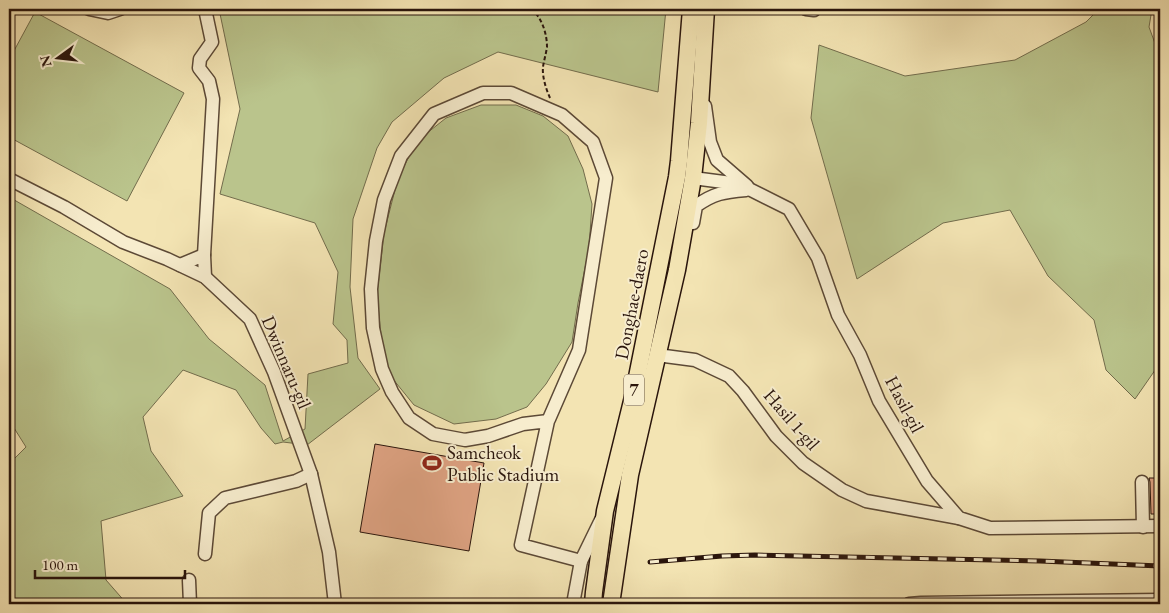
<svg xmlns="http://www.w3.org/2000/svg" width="1169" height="613" viewBox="0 0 1169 613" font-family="'EB Garamond',serif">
<rect width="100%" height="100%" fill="#f3e4b3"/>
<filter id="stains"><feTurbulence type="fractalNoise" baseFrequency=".004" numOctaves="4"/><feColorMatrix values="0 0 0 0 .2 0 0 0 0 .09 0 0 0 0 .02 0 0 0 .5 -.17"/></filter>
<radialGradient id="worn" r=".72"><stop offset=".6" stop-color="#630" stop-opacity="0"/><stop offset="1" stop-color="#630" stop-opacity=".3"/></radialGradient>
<!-- green -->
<g fill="#bac48c" stroke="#726c4c">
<path d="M 219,9 L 666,9 L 658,92 L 498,52 L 444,78 L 392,122 L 377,148 L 353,219 L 350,287 L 358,358 L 380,389 L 307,445 L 283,442 L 275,444 L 261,428 L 236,390 L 183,370 L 143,417 L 151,451 L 183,496 L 101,521 L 106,580 L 127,604 L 9,604 L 9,464 L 26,447 L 9,420 L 9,197 L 170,289 L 209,339 L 265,385 L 283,441 L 305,429 L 308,374 L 348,363 L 347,340 L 333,324 L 338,272 L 315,223 L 220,194 L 240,109 Z"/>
<path d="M 1099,9 L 1152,9 L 1149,27 L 1160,57 L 1160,363 L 1135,399 L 1106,370 L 1094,320 L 1048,276 L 1010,210 L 943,223 L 857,279 L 811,118 L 819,45 L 905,76 L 1015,60 L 1086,22 Z"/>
<path d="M 35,12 L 184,93 L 127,201 L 9,137 L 9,60 Z"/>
<path d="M 481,105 L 516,105 L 543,116 L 568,136 L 583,169 L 592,204 L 589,248 L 578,303 L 572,342 L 546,384 L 527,407 L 496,419 L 454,424 L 414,405 L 388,373 L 382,346 L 377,295 L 384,233 L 398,178 L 417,141 L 446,118 Z"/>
</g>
<!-- building -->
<g fill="#dfa383" stroke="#2a150c">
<path d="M 375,444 L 484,463 L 469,551 L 360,532 Z"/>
<path d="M 1149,478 L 1160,478 L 1160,514 L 1151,514 L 1150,482 Z"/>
</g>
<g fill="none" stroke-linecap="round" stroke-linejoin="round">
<!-- minor casing -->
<g stroke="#5c4936" stroke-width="15">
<g id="minor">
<path d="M 89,9 L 108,13 L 120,9"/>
<path d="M 806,9 L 814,10 L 814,9"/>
<path d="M 705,106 L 710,142 L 717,160 L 747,186"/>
<path d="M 693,178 L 739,184 L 789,209 L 818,258 L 838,315 L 860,355 L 879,401 L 927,481 L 959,518 L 990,528 L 1160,526"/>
<path d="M 9,179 L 64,207 L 123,242 L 167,259 L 205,277 L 250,319 L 274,372 L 311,474 L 329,552 L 335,604"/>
<path d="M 693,223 L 696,206 C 714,193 724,192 746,190"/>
<path d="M 204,255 L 213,99 L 209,81 L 199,68 L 200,59 L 212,42 L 205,9"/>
<path d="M 180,265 L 204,255 L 205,277"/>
<path d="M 657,355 L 695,360 L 729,376 L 743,391 L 776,436 L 803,463 L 842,490 L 866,501 L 959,518"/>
<path d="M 548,421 L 523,424 L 488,436 L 465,440 L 433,434 L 409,418 L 392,392 L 382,369 L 373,328 L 371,289 L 376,241 L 384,200 L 401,156 L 434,114 L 483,93 L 511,93 L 562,115 L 593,142 L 606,178 L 579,350 L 549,419 L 548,421 L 521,545 L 581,561 L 601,520"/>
<path d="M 1142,482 L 1143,527"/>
<path d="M 205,554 L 209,513 L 225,498 L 296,481 L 311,474"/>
<path d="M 189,580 L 190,604"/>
<path d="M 573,604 L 581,561"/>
<path d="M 909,604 L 921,603 L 1160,600"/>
</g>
</g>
<!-- major casing -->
<g stroke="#2a150c" stroke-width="19">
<g id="major">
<path d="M 593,604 L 594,592 L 605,511 L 633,397 L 677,177 L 679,161 L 691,9"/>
<path d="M 611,604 L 630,475 L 677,270 L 693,178 L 699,123 L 706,9"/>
</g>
</g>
<!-- path -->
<path stroke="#2a150c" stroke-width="2" stroke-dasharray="4 2.5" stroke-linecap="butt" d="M 531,9 C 542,17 547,34 547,47 C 546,54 544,60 543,67 C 542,76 546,89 550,98"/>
<!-- minor -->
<use href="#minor" stroke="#f7edce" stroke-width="12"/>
<!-- major -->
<use href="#major" stroke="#f3e4b3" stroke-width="16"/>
<!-- rail casing -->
<g stroke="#2a150c" stroke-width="5">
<path id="rail" d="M 650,562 L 722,556 L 755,555 L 1040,561 L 1160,566"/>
</g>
<!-- rail -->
<use href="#rail" stroke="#f7edce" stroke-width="3" stroke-dasharray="9" stroke-linecap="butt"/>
</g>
<!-- icons -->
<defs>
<g id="stadium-bare" transform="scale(1.5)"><path d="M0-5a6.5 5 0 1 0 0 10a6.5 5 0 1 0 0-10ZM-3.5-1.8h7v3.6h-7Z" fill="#8f2418" stroke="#f7edce" stroke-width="2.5" paint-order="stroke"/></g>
</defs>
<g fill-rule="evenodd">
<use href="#stadium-bare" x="432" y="463"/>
</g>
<g text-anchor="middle" stroke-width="4" stroke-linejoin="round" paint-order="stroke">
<!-- shield labels -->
<rect fill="#f7edce" stroke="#685646" stroke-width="1" x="624" y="374.5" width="20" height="31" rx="4"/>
<g font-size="18" font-weight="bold" fill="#2a150c">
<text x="634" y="396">7</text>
</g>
<!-- street labels -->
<g font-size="19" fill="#2a150c" stroke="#f7edce">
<text transform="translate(631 304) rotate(-79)" y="7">Donghae-daero</text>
<text transform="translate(287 362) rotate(67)" y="7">Dwinnaru-gil</text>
<text transform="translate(905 404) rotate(62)" y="7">Hasil-gil</text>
<text transform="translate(792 419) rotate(49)" y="7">Hasil 1-gil</text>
</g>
<!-- poi labels -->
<g font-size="19" fill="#2a150c" stroke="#f7edce" text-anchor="start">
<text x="447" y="459">Samcheok<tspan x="447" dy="22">Public Stadium</tspan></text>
</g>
</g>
<!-- margin -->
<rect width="1169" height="613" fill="none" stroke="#f3e4b3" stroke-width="30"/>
<rect x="10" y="10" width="1149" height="593" fill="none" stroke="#2a150c" stroke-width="2.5"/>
<rect x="15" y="15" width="1139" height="583" fill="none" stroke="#2a150c"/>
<!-- north arrow -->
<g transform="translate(58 58) rotate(255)" stroke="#f7edce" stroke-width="4" paint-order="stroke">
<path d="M0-4L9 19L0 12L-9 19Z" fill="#2a150c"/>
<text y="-8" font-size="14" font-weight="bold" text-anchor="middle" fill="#2a150c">N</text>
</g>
<!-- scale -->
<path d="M35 570v8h150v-8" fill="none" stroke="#2a150c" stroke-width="2.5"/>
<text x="42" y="570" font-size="15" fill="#2a150c" stroke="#f7edce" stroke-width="4" paint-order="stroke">100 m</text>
<rect width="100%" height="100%" filter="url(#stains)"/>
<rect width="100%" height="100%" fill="url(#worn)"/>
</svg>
